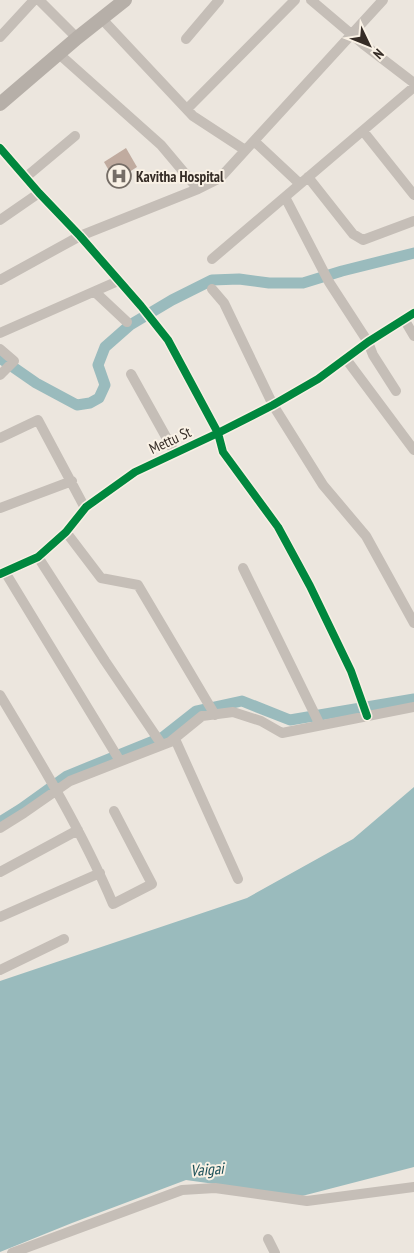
<svg xmlns="http://www.w3.org/2000/svg" width="414" height="1253" font-family="'PT Sans Narrow',sans-serif">
	<style>
		.water { fill: #9abbbd }
		.lines { fill: none; stroke-linecap: round; stroke-linejoin: round }
		.canal { stroke: #9abbbd; stroke-width: 11 }
		.building { fill: #c0ab9f }
		.street { stroke: #c5beb7; stroke-width: 10 }
		.secondary { stroke: #b6afa8; stroke-width: 14 }
		.cycleway-casing { stroke: #f9f1e5; stroke-width: 11 }
		.cycleway { stroke: #00873e; stroke-width: 8 }
		.labels { text-anchor: middle; dominant-baseline: central; stroke-width: 4; stroke-linejoin: round; paint-order: stroke }
		.poi-label { font-size: 15px; font-weight: bold; fill: #352c26; stroke: #f9f1e5; text-anchor: start }
		.street-label { font-size: 15px; fill: #352c26; stroke: #f9f1e5 }
		.water-label { font-size: 16px; font-style: italic; fill: #1b4f57; stroke: #f9f1e5 }
	</style>
	<rect width="100%" height="100%" fill="#ece6de"/>
	<path class="water" d="M414,787V1167L302,1196L186,1180L72,1223L0,1252V981L247,898L353,839Z"/>
	<g class="lines">
		<path class="canal" d="M0,358L36,383L77,405L90,403L99,398L105,385L98,365L105,347L130,325L172,300L212,280L239,279L269,283H303L342,271L414,253
			M0,822L21,809L67,776L163,737L196,711L242,701L290,720L414,699"/>
	</g>
	<path class="building" d="M126,148L137,167L115,181L104,162Z"/>
	<g class="lines">
		<path class="street" d="M39,0L77,38
			M311,0L363,44L414,83
			M101,18L193,116L245,150
			M0,37L34,0
			M186,39L219,0
			M59,54L161,145L198,189
			M187,109L295,0
			M363,131L414,195
			M254,141L300,184
			M0,148L39,193L80,236L141,306L168,340L218,433L223,452L278,527L310,586L351,671L367,716
			M26,177L75,136
			M308,177L353,234L363,240L414,221
			M285,197L329,282L368,342L373,355L396,391
			M0,220L39,193
			M212,259L414,87
			M0,280L80,236L198,189L220,178L383,0
			M212,289L224,303L273,405L323,485L366,536L414,623
			M95,292L127,322
			M404,319L414,336
			M0,333L118,281
			M0,349L14,361L0,375
			M346,359L414,450
			M131,374L175,453
			M0,438L38,420L85,508
			M0,508L72,481
			M66,532L101,578L138,585L215,715
			M38,557L105,661L162,745
			M243,568L320,725
			M5,572L120,761
			M0,574L38,557L66,532L86,507L135,472L218,433L273,405L318,379L368,342L414,313
			M0,695C41,763 82,831 113,904L152,884L114,811
			M175,739L238,879
			M0,828L24,813L70,781L170,742L202,716L233,712L261,721L282,733L414,707
			M0,872L78,830
			M0,917L100,873
			M0,970L64,939
			M268,1239L275,1253
			M12,1253L182,1190L215,1188L307,1201L414,1187"/>
		<path class="secondary" d="M0,104L77,38L125,0"/>
		<g class="cycleway-casing">
			<path id="cycleway" d="M0,148L39,193L80,236L141,306L168,340L218,433L223,452L278,527L310,586L351,671L367,716
				M0,574L38,557L66,532L86,507L135,472L218,433L273,405L318,379L368,342L414,313"/>
		</g>
		<use href="#cycleway" class="cycleway"/>
	</g>
	<defs>
		<g id="hospital-ring" transform="scale(1.25)"><circle r="9.5" fill="#f9f1e5" stroke="#756d66" stroke-width="1.5"/><path d="M-5-5h3v3.5h4V-5h3V5h-3V1.5h-4V5h-3Z" fill="#756d66"/></g>
	</defs>
	<g fill-rule="evenodd">
		<use href="#hospital-ring" x="119" y="176"/>
	</g>
	<g class="labels">
		<g class="poi-label">
			<text x="136" y="176">Kavitha Hospital</text>
		</g>
		<g class="street-label">
			<text transform="translate(170 440) rotate(-25)">Mettu St</text>
		</g>
		<g class="water-label">
			<text transform="translate(207 1169) rotate(-4)">Vaigai</text>
		</g>
	</g>
	<g transform="translate(369 45) rotate(133)" stroke="#f9f1e5" stroke-width="4" paint-order="stroke">
	<path d="M0-4L9 19L0 12L-9 19Z" fill="#352c26"/>
	<text y="-8" font-size="14" font-weight="bold" text-anchor="middle" fill="#352c26">N</text>
	</g>
</svg>
